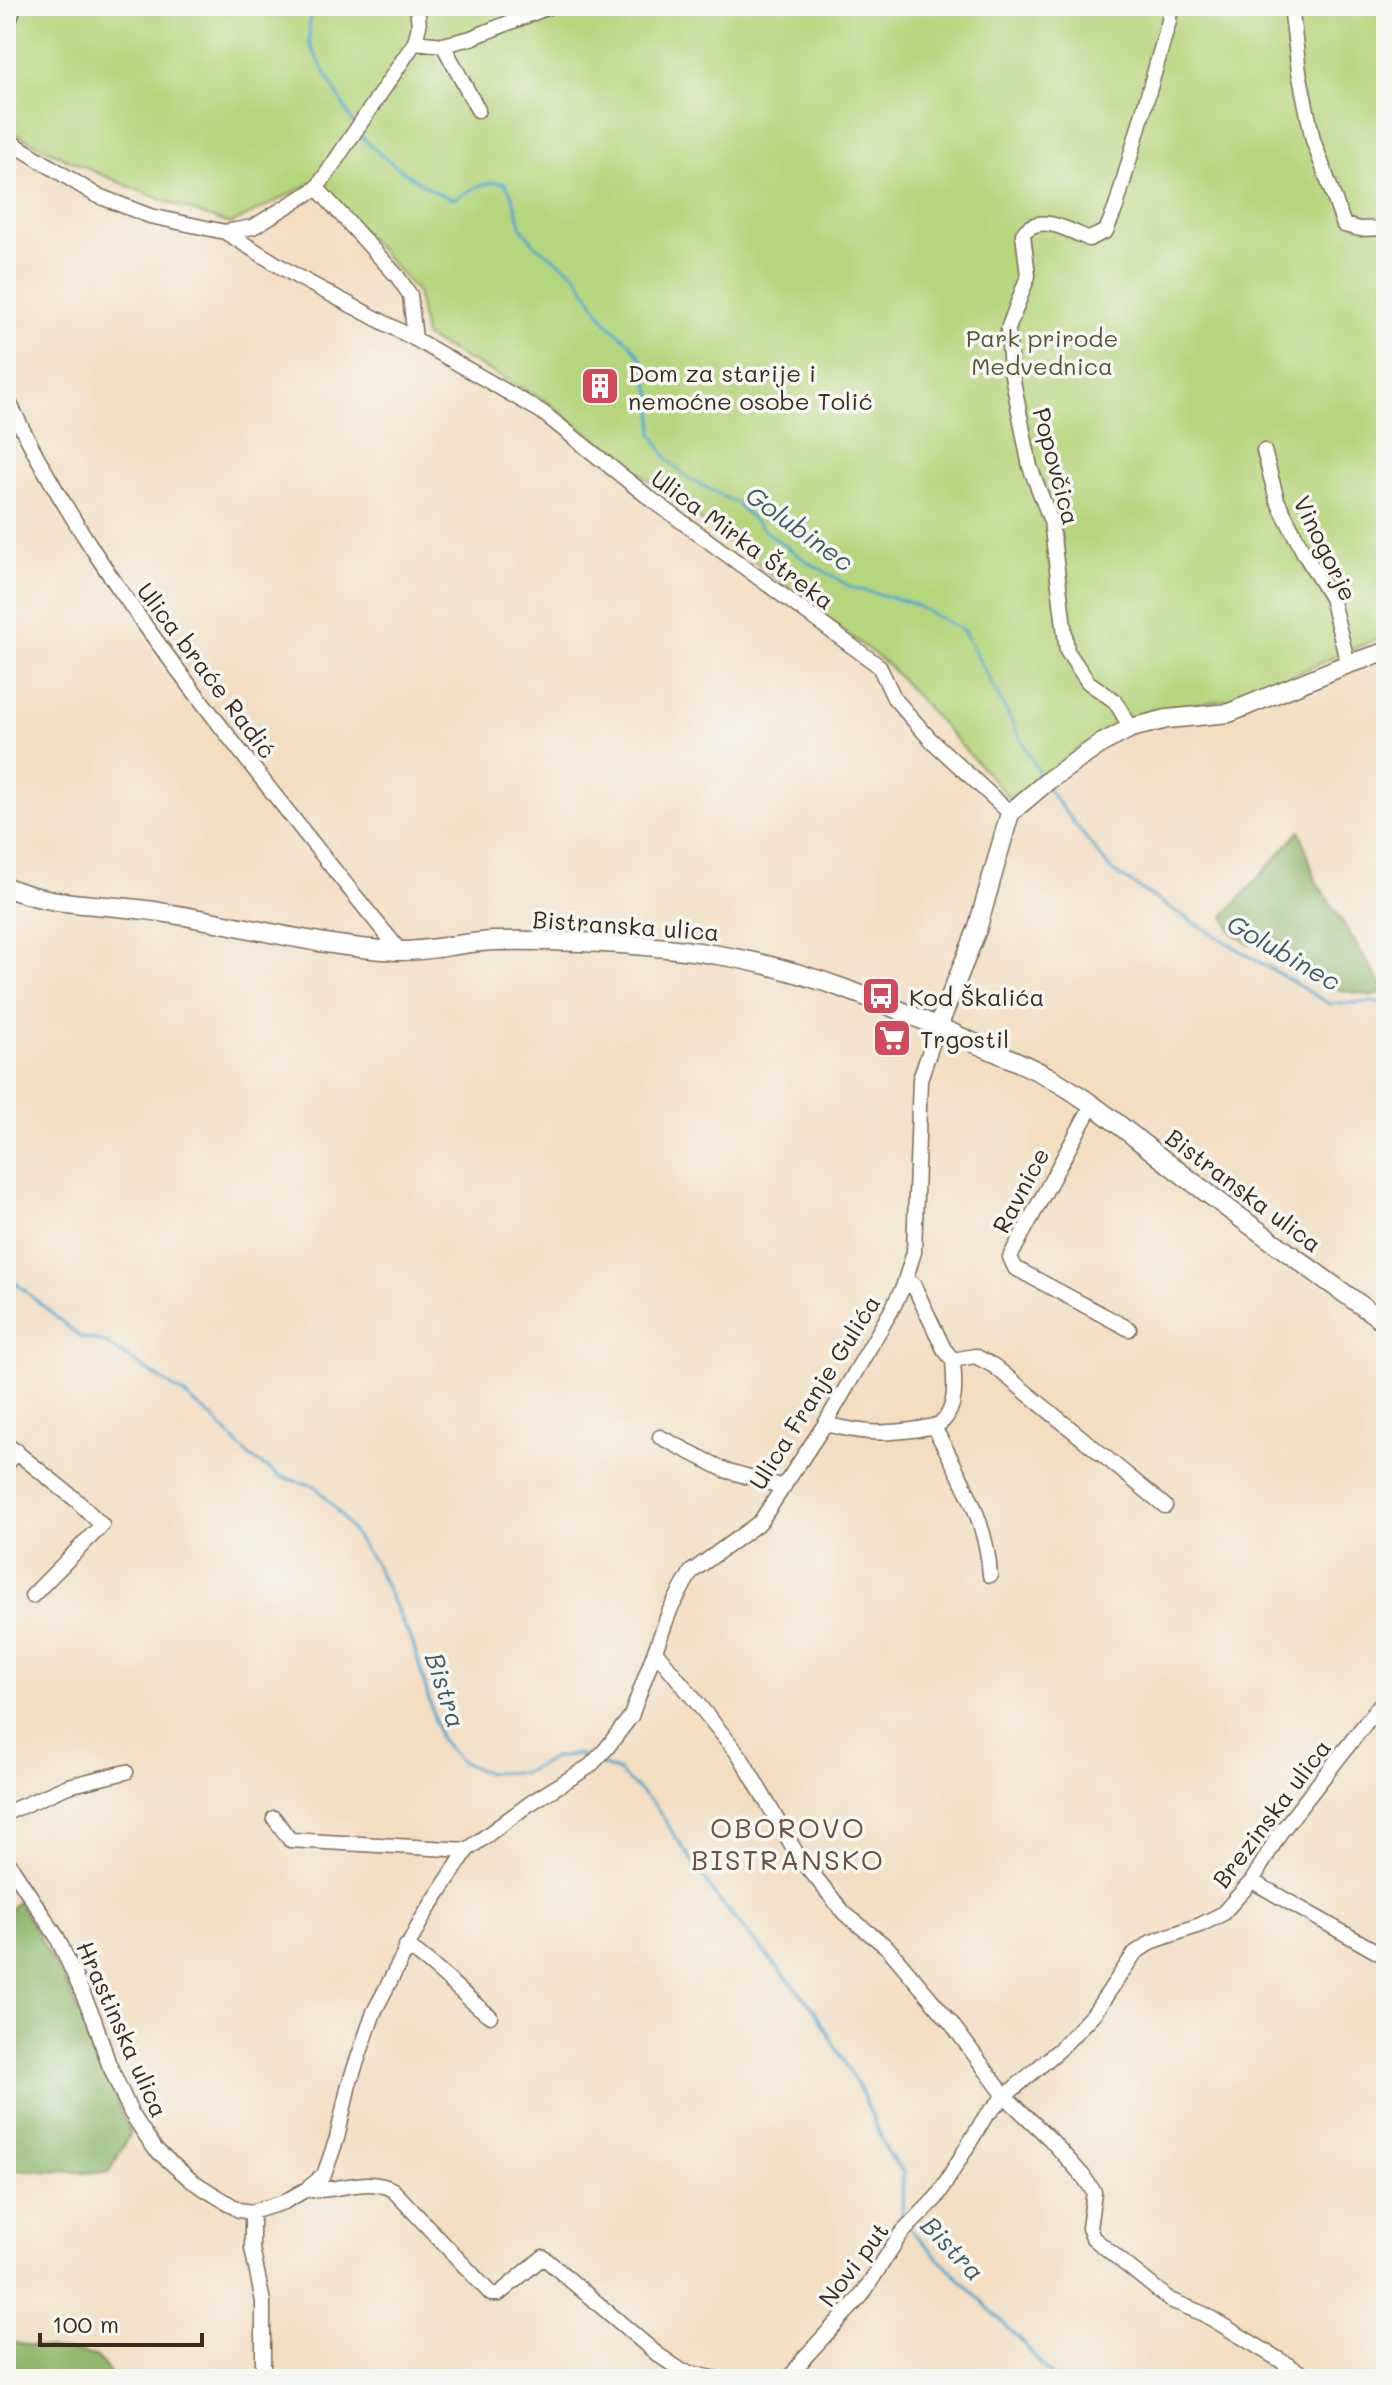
<svg xmlns="http://www.w3.org/2000/svg" width="1392" height="2385" font-family="Mali,sans-serif">
	<style>
		.green { fill: #b6d67d; stroke: #78804e; stroke-width: 2 }
		.forest { fill: #90b76c; stroke: #667045; stroke-width: 2 }
		.lines { fill: none; stroke-linecap: round; stroke-linejoin: round }
		.stream { stroke: #4fa5cc; stroke-width: 3 }
		.minor-casing { stroke: #7b6957; stroke-width: 17 }
		.major-casing { stroke: #7b6957; stroke-width: 21 }
		.minor { stroke: #fff; stroke-width: 14 }
		.major { stroke: #fff; stroke-width: 18 }
		.labels { text-anchor: middle; dominant-baseline: central; stroke-width: 7; stroke-linejoin: round; paint-order: stroke }
		.park-label { font-size: 24px; fill: #5a5536; stroke: #f6f6f2 }
		.poi-label { font-size: 24px; fill: #3b2a1e; stroke: #f6f6f2; text-anchor: start }
		.street-label { font-size: 24px; fill: #3b2a1e; stroke: #f6f6f2 }
		.water-label { font-size: 26px; font-style: italic; fill: #435b64; stroke: #f6f6f2 }
		.quarter-label { font-size: 28px; letter-spacing: 2px; fill: #6d513e; stroke: #f6f6f2 }
	</style>
	<rect width="100%" height="100%" fill="#f6f6f2"/>
	<filter id="ink" filterUnits="userSpaceOnUse"><feTurbulence type="fractalNoise" baseFrequency=".0125" numOctaves="2"/><feDisplacementMap in="SourceGraphic" scale="16" xChannelSelector="R" yChannelSelector="G"/><feConvolveMatrix kernelMatrix="1 2 1 2 8 2 1 2 1" color-interpolation-filters="sRGB"/></filter>
	<filter id="wash" filterUnits="userSpaceOnUse"><feTurbulence type="fractalNoise" baseFrequency=".006" numOctaves="4" result="noise"/><feDisplacementMap in="SourceGraphic" scale="32" xChannelSelector="R" yChannelSelector="G"/><feGaussianBlur stdDeviation="1.8" result="paint"/><feColorMatrix in="noise" values="0 0 0 0 0 0 0 0 0 0 0 0 0 0 0 0 0 1.4 0 .05"/><feComposite in="paint" operator="in"/></filter>
	<g filter="url(#wash)">
		<rect width="100%" height="100%" fill="#f3dec2"/>
		<path class="green" d="M6,6H1386V635L1239,698L1151,710L1082,746L1012,801L888,665L545,400L425,337L417,292L317,180L231,224C153,200 79,166 6,129Z"/>
		<path class="forest" d="M1300,831L1316,881L1386,991L1372,996L1328,987L1301,957L1277,938L1248,944L1232,932L1224,916Z
			M18,1901L69,1989L130,2133L109,2173L6,2170V1914Z
			M6,2336L10,2342L96,2356L115,2379H6Z"/>
		<g class="lines">
			<path class="stream" d="M310,6L309,43L353,123
				M359,133C374,153 430,193 454,199C471,190 484,180 505,183L512,195L522,228L536,246L575,273L606,322L630,343L641,358L653,400V434L668,460L688,478L736,503L765,531L808,562L853,588L909,602L963,630L1042,778
				M1049,791L1111,870L1178,913L1329,1004L1374,1002L1386,1005
				M6,1275L80,1337L104,1342L182,1393L213,1418L250,1457L281,1477L315,1486L340,1514L375,1564L414,1647L440,1739L461,1762L487,1773L526,1772L551,1759L577,1754L589,1760
				M600,1764L619,1772L653,1803L717,1898L814,2009L863,2095L888,2154L903,2172L902,2221L905,2224
				M911,2230L1023,2343L1054,2379"/>
		</g>
	</g>
	<g filter="url(#ink)">
		<g class="lines">
			<g class="minor-casing">
				<path id="minor" d="M1291,6L1299,72L1313,140L1344,225L1360,229L1386,228
					M6,31L14,6
					M415,42L443,45L471,38L551,6
					M443,45L478,110
					M6,139L96,195L150,216L225,232L296,276L415,339L542,412L647,496L879,666L894,698L930,739L1010,813
					M317,188L397,276L410,295L415,339
					M225,232L253,227L317,188L415,42L419,26L417,6
					M6,396C58,506 129,607 203,703C267,787 333,869 400,951
					M1264,451L1277,500L1305,555L1331,598L1348,664
					M1131,728L1115,701L1088,682L1067,651L1051,521L1030,467L1011,370L1008,329L1028,276L1023,234C1038,212 1069,230 1089,239L1106,231L1116,207L1169,21L1170,6
					M1092,1105L1010,1257L1015,1268L1129,1329
					M903,1287L913,1284L944,1349L953,1360L975,1356L994,1366L1165,1506
					M825,1424C863,1433 880,1435 919,1429C927,1427 937,1427 943,1421C958,1405 954,1380 953,1360
					M934,1427C959,1475 987,1520 990,1575
					M660,1437L725,1470L784,1487
					M6,1444L75,1499L102,1525L32,1596
					M6,1466L17,1451
					M656,1652L740,1756L797,1854L844,1913L888,1948L951,2023L1005,2096L1050,2139L1083,2176L1094,2192L1089,2228L1093,2238L1170,2300L1204,2314L1311,2379
					M6,1813L68,1786L126,1772
					M274,1818L290,1840L467,1850
					M6,1859L57,1937L94,2019L108,2062L131,2113L155,2149L192,2181L239,2210L252,2212L284,2202L307,2189L324,2175L337,2138L349,2084L374,2012L423,1917L467,1850L529,1804L590,1766L606,1749L631,1716L670,1610L691,1572L760,1522L825,1424L891,1311L903,1287L914,1252L920,1079L938,1027
					M1252,1881L1386,1957
					M406,1946C438,1966 459,1993 490,2016
					M307,2189C336,2194 365,2175 393,2190L491,2294H499L543,2257L657,2354L682,2371L717,2379
					M252,2212V2248L263,2302V2379
					M789,2379L805,2357L862,2295L900,2235L937,2197L985,2117L1005,2096L1059,2050L1095,2012L1135,1953L1151,1942L1200,1925L1222,1914L1252,1881L1280,1833L1386,1697"/>
			</g>
			<g class="major-casing">
				<path id="major" d="M6,887C55,908 108,903 160,912C239,924 317,947 397,951C429,952 462,942 494,941C568,940 644,943 718,955C806,969 891,1005 972,1042C997,1053 1023,1063 1047,1076C1093,1101 1133,1137 1174,1168C1244,1221 1314,1272 1386,1323
					M938,1027L977,930L1010,813L1049,780L1102,743L1131,728L1167,719L1229,713L1348,664L1386,652"/>
			</g>
			<use href="#minor" class="minor"/>
			<use href="#major" class="major"/>
		</g>
	</g>
	<defs>
		<g id="building-square" transform="scale(2)"><rect x="-9" y="-9" width="18" height="18" rx="4" fill="#d1495b" stroke="#f6f6f2"/><path d="M-4-6H4V6H1V3H-1V6H-4ZM-2.5-4.3h1.7v1.8h-1.7ZM.8-4.3h1.7v1.8H.8ZM-2.5-1h1.7V.8h-1.7ZM.8-1h1.7V.8H.8Z" fill="#fff"/></g>
		<g id="bus-square" transform="scale(2)"><rect x="-9" y="-9" width="18" height="18" rx="4" fill="#d1495b" stroke="#f6f6f2"/><path d="M-5-6H5V4H4V6H2V4H-2V6H-4V4H-5ZM-3.5-4V0h7V-4ZM-3.5 1.2v1.5H-2V1.2ZM2 1.2v1.5H3.5V1.2Z" fill="#fff"/></g>
		<g id="supermarket-square" transform="scale(2)"><rect x="-9" y="-9" width="18" height="18" rx="4" fill="#d1495b" stroke="#f6f6f2"/><path d="M-6-5.5h2.5l.6 2H6L4.5 2H-2.5L-4.4-4H-6ZM-1.5 3.2a1.3 1.3 0 1 0 .1 0ZM3 3.2a1.3 1.3 0 1 0 .1 0Z" fill="#fff"/></g>
	</defs>
	<g fill-rule="evenodd">
		<use href="#building-square" x="600" y="386"/>
		<use href="#bus-square" x="881" y="996"/>
		<use href="#supermarket-square" x="892" y="1038"/>
	</g>
	<g class="labels">
		<g class="park-label">
			<text x="1042" y="337">Park prirode<tspan x="1042" dy="28">Medvednica</tspan></text>
		</g>
		<g class="poi-label">
			<text x="628" y="372">Dom za starije i<tspan x="628" dy="28">nemoćne osobe Tolić</tspan></text>
			<text x="909" y="996">Kod Škalića</text>
			<text x="920" y="1038">Trgostil</text>
		</g>
		<g class="street-label">
			<text transform="translate(1057 466) rotate(75)">Popovčica</text>
			<text transform="translate(743 539) rotate(36)">Ulica Mirka Štreka</text>
			<text transform="translate(1326 548) rotate(64)">Vinogorje</text>
			<text transform="translate(207 670) rotate(53)">Ulica braće Radić</text>
			<text transform="translate(626 925) rotate(4)">Bistranska ulica</text>
			<text transform="translate(1020 1190) rotate(-62)">Ravnice</text>
			<text transform="translate(1244 1190) rotate(37)">Bistranska ulica</text>
			<text transform="translate(814 1392) rotate(-58)">Ulica Franje Gulića</text>
			<text transform="translate(1271 1813) rotate(-53)">Brezinska ulica</text>
			<text transform="translate(123 2029) rotate(66)">Hrastinska ulica</text>
			<text transform="translate(853 2264) rotate(-53)">Novi put</text>
		</g>
		<g class="water-label">
			<text transform="translate(800 528) rotate(36)">Golubinec</text>
			<text transform="translate(1284 952) rotate(30)">Golubinec</text>
			<text transform="translate(446 1690) rotate(72)">Bistra</text>
			<text transform="translate(953 2248) rotate(46)">Bistra</text>
		</g>
		<g class="quarter-label">
			<text x="788" y="1827">OBOROVO<tspan x="788" dy="32">BISTRANSKO</tspan></text>
		</g>
	</g>
	<rect width="1392" height="2385" fill="none" stroke="#f6f6f2" stroke-width="32"/>
	<path d="M40 2333v12h162v-12" fill="none" stroke="#3b2a1e" stroke-width="4"/>
	<text x="52" y="2333" font-size="24" fill="#3b2a1e" stroke="#f6f6f2" stroke-width="6" paint-order="stroke">100 m</text>
</svg>
